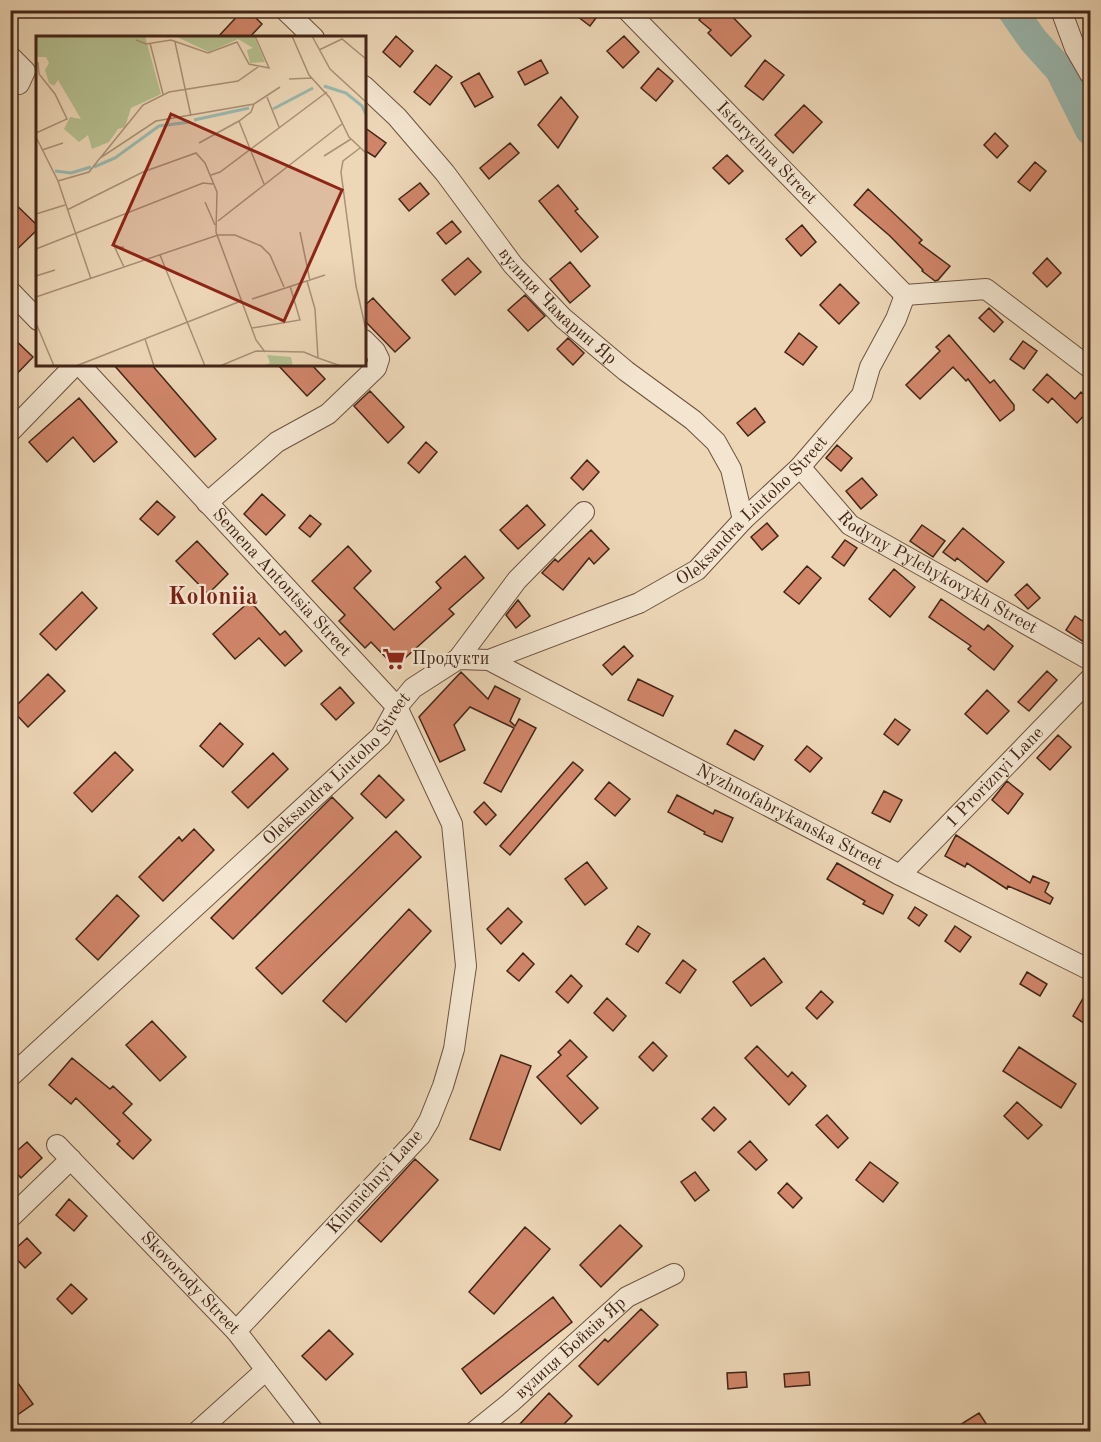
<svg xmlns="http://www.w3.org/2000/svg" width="1101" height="1442" font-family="'Old Standard TT',serif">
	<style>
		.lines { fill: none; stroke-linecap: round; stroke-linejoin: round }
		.river { stroke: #99b9b0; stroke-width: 30 }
		.building { fill: #d08569; stroke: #422517; stroke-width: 1.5 }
		.minor-casing { stroke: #6d523f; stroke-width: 22 }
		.minor { stroke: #f3e5d0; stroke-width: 20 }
		.labels { text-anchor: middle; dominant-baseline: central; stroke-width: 4.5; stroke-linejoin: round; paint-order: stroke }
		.street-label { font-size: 18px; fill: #422517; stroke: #f3e5d0 }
		.poi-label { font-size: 18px; fill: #422517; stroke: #f3e5d0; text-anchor: start }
		.district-label { font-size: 24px; font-weight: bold; fill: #7a1f14; stroke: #f3e5d0 }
		.inset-river { fill: none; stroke: #99b9b0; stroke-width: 3 }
		.inset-road { fill: none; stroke: #a99077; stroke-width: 1.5 }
		.view { fill: #8f2418; fill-opacity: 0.15; stroke: #8f2418; stroke-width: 3 }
		.inset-edge { fill: none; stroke: #422517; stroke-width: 3 }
	</style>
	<rect width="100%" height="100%" fill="#edd7b7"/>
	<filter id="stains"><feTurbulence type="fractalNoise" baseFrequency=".00333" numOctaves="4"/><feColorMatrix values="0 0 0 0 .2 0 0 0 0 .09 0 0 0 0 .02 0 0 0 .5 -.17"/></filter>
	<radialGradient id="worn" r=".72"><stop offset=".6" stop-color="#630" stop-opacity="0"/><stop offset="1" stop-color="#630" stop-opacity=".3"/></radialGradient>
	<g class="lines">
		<path class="river" d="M1012,10L1033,40L1060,70L1090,130"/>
	</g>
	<path class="building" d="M243,10H248L262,24L249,38H217Z
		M569,10H602L590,26Z
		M707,10H726L751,36L731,56L708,33L711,30L699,20Z
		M396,36L413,51L400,67L383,52Z
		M624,36L639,52L623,68L607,51Z
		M541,60L548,73L525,85L518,72Z
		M765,60L784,75L763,100L745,86Z
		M436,65L452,77L430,105L414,92Z
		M658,68L673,81L656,101L641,88Z
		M479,73L493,97L475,107L461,83Z
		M561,97L578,117L558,148L538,125Z
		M804,105L822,122L793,153L775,135Z
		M364,127L386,143L375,157L364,150Z
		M995,133L1008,146L997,158L984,145Z
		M510,143L519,153L489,179L480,168Z
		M727,155L743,171L729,184L713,168Z
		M1035,162L1046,171L1030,191L1018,182Z
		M420,183L429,194L409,211L399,199Z
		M558,185L578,209L575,211L598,237L581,252L539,201Z
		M868,189L922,240L919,243L950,266L938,280L935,281L922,271L923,270L890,236L854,205Z
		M10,199L38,226V229L10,256Z
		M452,221L461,232L446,244L437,233Z
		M802,225L816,242L801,256L786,239Z
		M468,258L481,272L455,295L442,280Z
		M1047,258L1061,273L1047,287L1033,273Z
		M570,262L590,286L570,303L550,279Z
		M840,284L859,303L839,324L820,305Z
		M525,295L545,316L528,331L508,310Z
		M373,298L410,338L395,352L364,320V306Z
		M989,308L1003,322L994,332L979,318Z
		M799,333L817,347L803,365L785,352Z
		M10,335L33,357L10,381Z
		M949,335L990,383L994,380L1014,405V410L1000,421L968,379L966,381L953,367L920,399L906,385L940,351L936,347Z
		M568,338L584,353L573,365L557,349Z
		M1023,341L1037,351L1024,369L1010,359Z
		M113,364H151L216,439L195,457Z
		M277,364H311L325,379L307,396Z
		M1047,374L1075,399L1081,392L1090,401V409L1077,423L1052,398L1048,403L1033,390Z
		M370,391L404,427L388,443L354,406Z
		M79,398L117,442L94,462L73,437L47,462L29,442Z
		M755,408L765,422L748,436L737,423Z
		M426,442L437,452L419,473L408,463Z
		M837,445L852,458L841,471L826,458Z
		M587,460L599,472L583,490L571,478Z
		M862,478L877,495L861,509L846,491Z
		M262,494L285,515L266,535L244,514Z
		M157,501L175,517L158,535L140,519Z
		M527,505L545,525L518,549L500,530Z
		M310,515L321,524L310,537L299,528Z
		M767,523L778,536L762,550L751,537Z
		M922,525L945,541L933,557L910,541Z
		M963,528L1004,562L987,582L957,558L955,561L943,552Z
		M591,530L609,549L594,564L589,558L563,590L542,573L555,559L558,562Z
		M845,540L857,548L844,566L832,557Z
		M197,541L228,574L208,594L176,561Z
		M348,546L371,571L354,588L394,630L441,588L436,582L465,556L484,578L449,609L454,614L395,667L371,642L365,648L339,621L345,615L312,581Z
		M807,566L821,578L799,604L784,592Z
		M894,569L915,587L890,617L869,599Z
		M1027,584L1040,598L1028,609L1015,595Z
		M82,592L97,608L56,650L40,634Z
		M941,599L984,630L988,625L1013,646L994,670L968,649L971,646L929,617Z
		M518,600L530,616L516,628L506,615Z
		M250,601L280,635L285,631L302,651L285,666L259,638L235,659L213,634Z
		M1075,616L1090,626V646L1066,630Z
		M624,646L633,656L612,675L603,665Z
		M1047,671L1057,680L1029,711L1018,702Z
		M461,672L488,699L495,686L520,699L510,721L515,726L519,719L536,728L501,792L484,783L514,728L470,707L454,725L465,750L440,762L419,717Z
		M48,674L65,691L28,727L12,710Z
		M638,679L673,696L663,716L628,700Z
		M340,687L354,703L336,720L321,704Z
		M987,690L1009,711L987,734L965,714Z
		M895,719L910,730L898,745L884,734Z
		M220,723L243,744L223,767L200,746Z
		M735,730L763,746L754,760L727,744Z
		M1058,735L1071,747L1050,770L1037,758Z
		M807,746L822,758L810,772L795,760Z
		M115,752L133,770L92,812L74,793Z
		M273,753L288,769L248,808L232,792Z
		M573,762L583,770L510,855L500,846Z
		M379,775L404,800L386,818L361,794Z
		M1007,781L1023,794L1008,814L992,800Z
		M609,782L630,799L615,816L595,799Z
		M884,791L902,800L890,822L872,813Z
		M677,795L713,814L715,810L733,818L722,842L704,834L705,832L668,812Z
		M332,797L353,818L233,939L211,918Z
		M484,802L496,815L486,825L474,812Z
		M194,829L214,850L163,901L139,877L179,837L182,841Z
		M396,831L421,857L282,994L256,968Z
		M956,835L1030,883L1033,876L1049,883L1045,892L1053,898L1050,904L1008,886L1007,889L967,863L965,867L945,856Z
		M587,862L607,888L585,905L565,879Z
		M837,863L893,895L883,914L863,904L865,901L827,879Z
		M117,895L139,916L98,960L76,939Z
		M915,907L927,915L919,926L908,918Z
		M508,908L522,922L501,944L487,929Z
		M409,909L431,931L346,1022L323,1001Z
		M638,926L650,934L638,952L626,944Z
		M955,926L971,937L960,952L945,941Z
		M523,953L534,964L519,981L507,971Z
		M764,958L782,982L751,1006L733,982Z
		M683,960L696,970L680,993L666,983Z
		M1027,972L1047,984L1040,996L1020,984Z
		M571,975L582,986L568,1003L556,992Z
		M1090,986V1027L1073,1016Z
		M821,991L833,1002L817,1019L806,1008Z
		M607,998L626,1016L613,1031L594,1013Z
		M152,1021L186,1057L160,1081L126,1045Z
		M570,1040L587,1057L567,1076L598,1108L581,1124L537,1077L561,1055L558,1052Z
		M653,1042L667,1056L653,1071L639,1057Z
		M757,1046L788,1077L792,1072L806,1086L789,1105L745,1058Z
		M1019,1047L1076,1084L1061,1108L1003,1071Z
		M501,1055L531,1066L500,1150L470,1139Z
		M72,1058L110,1089L113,1086L132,1104L123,1113L151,1140L133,1159L117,1144L120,1141L76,1098L71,1104L49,1085Z
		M1017,1102L1042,1125L1028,1139L1004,1116Z
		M714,1107L726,1119L714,1131L702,1119Z
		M827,1115L848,1138L838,1148L816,1125Z
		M750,1141L767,1160L756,1170L738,1152Z
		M27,1142L42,1158L21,1178L10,1166V1157Z
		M415,1159L438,1180L381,1242L358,1221Z
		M870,1162L898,1183L883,1202L856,1180Z
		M695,1172L709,1190L695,1201L681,1182Z
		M787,1183L802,1198L793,1208L778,1193Z
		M69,1199L87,1216L74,1231L56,1215Z
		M620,1225L642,1246L601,1287L580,1265Z
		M525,1227L550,1249L494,1314L469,1292Z
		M27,1238L41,1253L25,1268L11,1253Z
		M71,1284L87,1299L72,1314L57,1299Z
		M553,1297L572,1322L481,1394L462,1369Z
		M641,1309L658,1325L598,1385L579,1366L605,1339L608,1342Z
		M329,1330L353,1354L326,1380L302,1356Z
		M10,1372L33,1404L10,1420Z
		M746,1372L747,1387L728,1389L727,1373Z
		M809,1372L810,1385L785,1387L784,1374Z
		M549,1393L572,1416L557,1431H525L519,1425Z
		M979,1413L991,1431H950Z"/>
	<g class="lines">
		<g class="minor-casing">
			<g id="minor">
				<path d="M285,10L314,38"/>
				<path id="s1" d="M627,10L905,295"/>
				<path d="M1061,10L1075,48L1090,74"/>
				<path d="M10,56L25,71L19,84"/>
				<path id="s2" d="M364,86L397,117L445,173L513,265L563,318L626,371L693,420L716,442L731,469L743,520"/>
				<path d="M10,291L38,320"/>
				<path d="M905,295L986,289L1090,368"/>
				<path id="s3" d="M79,364L397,707L452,824L466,966L454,1049L443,1086L429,1121L420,1136L236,1331"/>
				<path d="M10,432L76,364"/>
				<path id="s4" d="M800,467L850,525L1090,660"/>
				<path d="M207,503L277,442L328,414L376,368L379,359L375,351L364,340"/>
				<path d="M458,659L517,580L584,512"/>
				<path id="s5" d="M489,660L900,875L1090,970"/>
				<path id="s6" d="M900,875L1090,679"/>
				<path id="s7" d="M10,1077L381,736L397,707L413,688L458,659L489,660L639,603L697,570L743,520L800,467L862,395L870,367L896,319L905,295"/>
				<path id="s8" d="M57,1145L236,1331L314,1432"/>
				<path d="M10,1218L71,1159"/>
				<path d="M197,1432L266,1370"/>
				<path id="s9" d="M474,1432L510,1403L627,1297L674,1274"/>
			</g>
		</g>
		<use href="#minor" class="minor"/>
	</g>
	<defs>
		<g id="supermarket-bare" transform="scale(1.8)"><path d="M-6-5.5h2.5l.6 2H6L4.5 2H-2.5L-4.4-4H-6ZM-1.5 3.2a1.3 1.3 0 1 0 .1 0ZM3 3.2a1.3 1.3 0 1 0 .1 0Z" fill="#8f2418" stroke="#f3e5d0" stroke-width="2.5" paint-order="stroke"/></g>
	</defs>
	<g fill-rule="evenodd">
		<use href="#supermarket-bare" x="394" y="659"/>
	</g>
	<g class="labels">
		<g class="street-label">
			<text stroke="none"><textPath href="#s1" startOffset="200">Istorychna Street</textPath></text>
			<text stroke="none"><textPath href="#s2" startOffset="294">вулиця Чамарин Яр</textPath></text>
			<text stroke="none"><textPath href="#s7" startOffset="954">Oleksandra Liutoho Street</textPath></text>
			<text stroke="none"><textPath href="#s4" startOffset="176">Rodyny Pylchykovykh Street</textPath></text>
			<text stroke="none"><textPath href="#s3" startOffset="298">Semena Antontsia Street</textPath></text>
			<text stroke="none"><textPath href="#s7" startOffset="450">Oleksandra Liutoho Street</textPath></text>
			<text stroke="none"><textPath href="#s6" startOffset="136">1 Proriznyi Lane</textPath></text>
			<text stroke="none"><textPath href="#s5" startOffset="339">Nyzhnofabrykanska Street</textPath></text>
			<text transform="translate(375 1182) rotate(-48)">Khimichnyi Lane</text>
			<text stroke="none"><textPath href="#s8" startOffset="192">Skovorody Street</textPath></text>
			<text stroke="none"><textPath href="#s9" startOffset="128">вулиця Бойків Яр</textPath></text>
		</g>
		<g class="poi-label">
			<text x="412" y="659">Продукти</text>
		</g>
		<g class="district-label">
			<text x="213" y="598">Koloniia</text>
		</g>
	</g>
	<g transform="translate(36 36)">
		<rect width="330" height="330" fill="#edd7b7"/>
		<path d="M0,0H109L125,58L95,72L89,91L82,93L73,106L56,113L52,99L43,106L28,93L34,81L45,83L22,44L18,50L13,47L9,34L13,27L10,21H0ZM139,0H218L229,26L214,27L211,14L217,12L202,3L173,16ZM231,319L255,321L257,330H226L234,327Z" fill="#b5bf90"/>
		<path class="inset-river" d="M288,50L310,57L326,70L330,79M237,73L277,52M158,84L213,72M58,131L79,122L123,90L154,86M19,135L35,137L55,131"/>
		<path class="inset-road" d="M256,0L273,39L294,62L313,101L330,117M276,0L294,33L330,66M100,4L110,8L135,4L172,17L201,6L213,28L233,32L219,0M139,6L155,80M114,7L127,58M283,14L306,3L330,23M253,43L276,42M231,61L243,91M203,85L228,148M0,97L31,83L19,58L3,38L2,26M0,101L22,145L55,243M163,107L203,85L215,76L218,68M324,112L307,125L305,136L320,250L330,294M6,114L27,107M288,120L315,103M65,121L107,69L133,56L202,45L222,31M175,139L184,136L291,56M22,145L53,136L64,122L120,85L218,68L244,51M169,166L179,189M31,174L107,136L160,117L169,127L181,156L180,196L220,304L229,316M0,178L29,169M182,185L306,88M264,196L274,245M88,211L79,212L88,231M0,213L167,147L177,148M124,219L169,330M0,240L19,234M271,245L279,273L282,322L305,330M0,261L182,199H199L225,210L234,219L248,251M216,263L289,239M0,287L18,330M216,292L264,284L254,250M109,303L118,330M40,330L205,265M184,330L220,315L268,316L282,322"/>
		<path class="view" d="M135,78L306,154L248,285L77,209Z"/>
		<rect width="330" height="330" class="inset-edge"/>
	</g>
	<rect width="1101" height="1442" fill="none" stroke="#edd7b7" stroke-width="36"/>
	<rect x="12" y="12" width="1077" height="1418" fill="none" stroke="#422517" stroke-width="3"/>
	<rect x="18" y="18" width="1065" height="1406" fill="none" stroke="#422517" stroke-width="1.5"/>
	<rect width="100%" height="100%" filter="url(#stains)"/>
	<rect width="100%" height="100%" fill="url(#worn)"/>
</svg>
